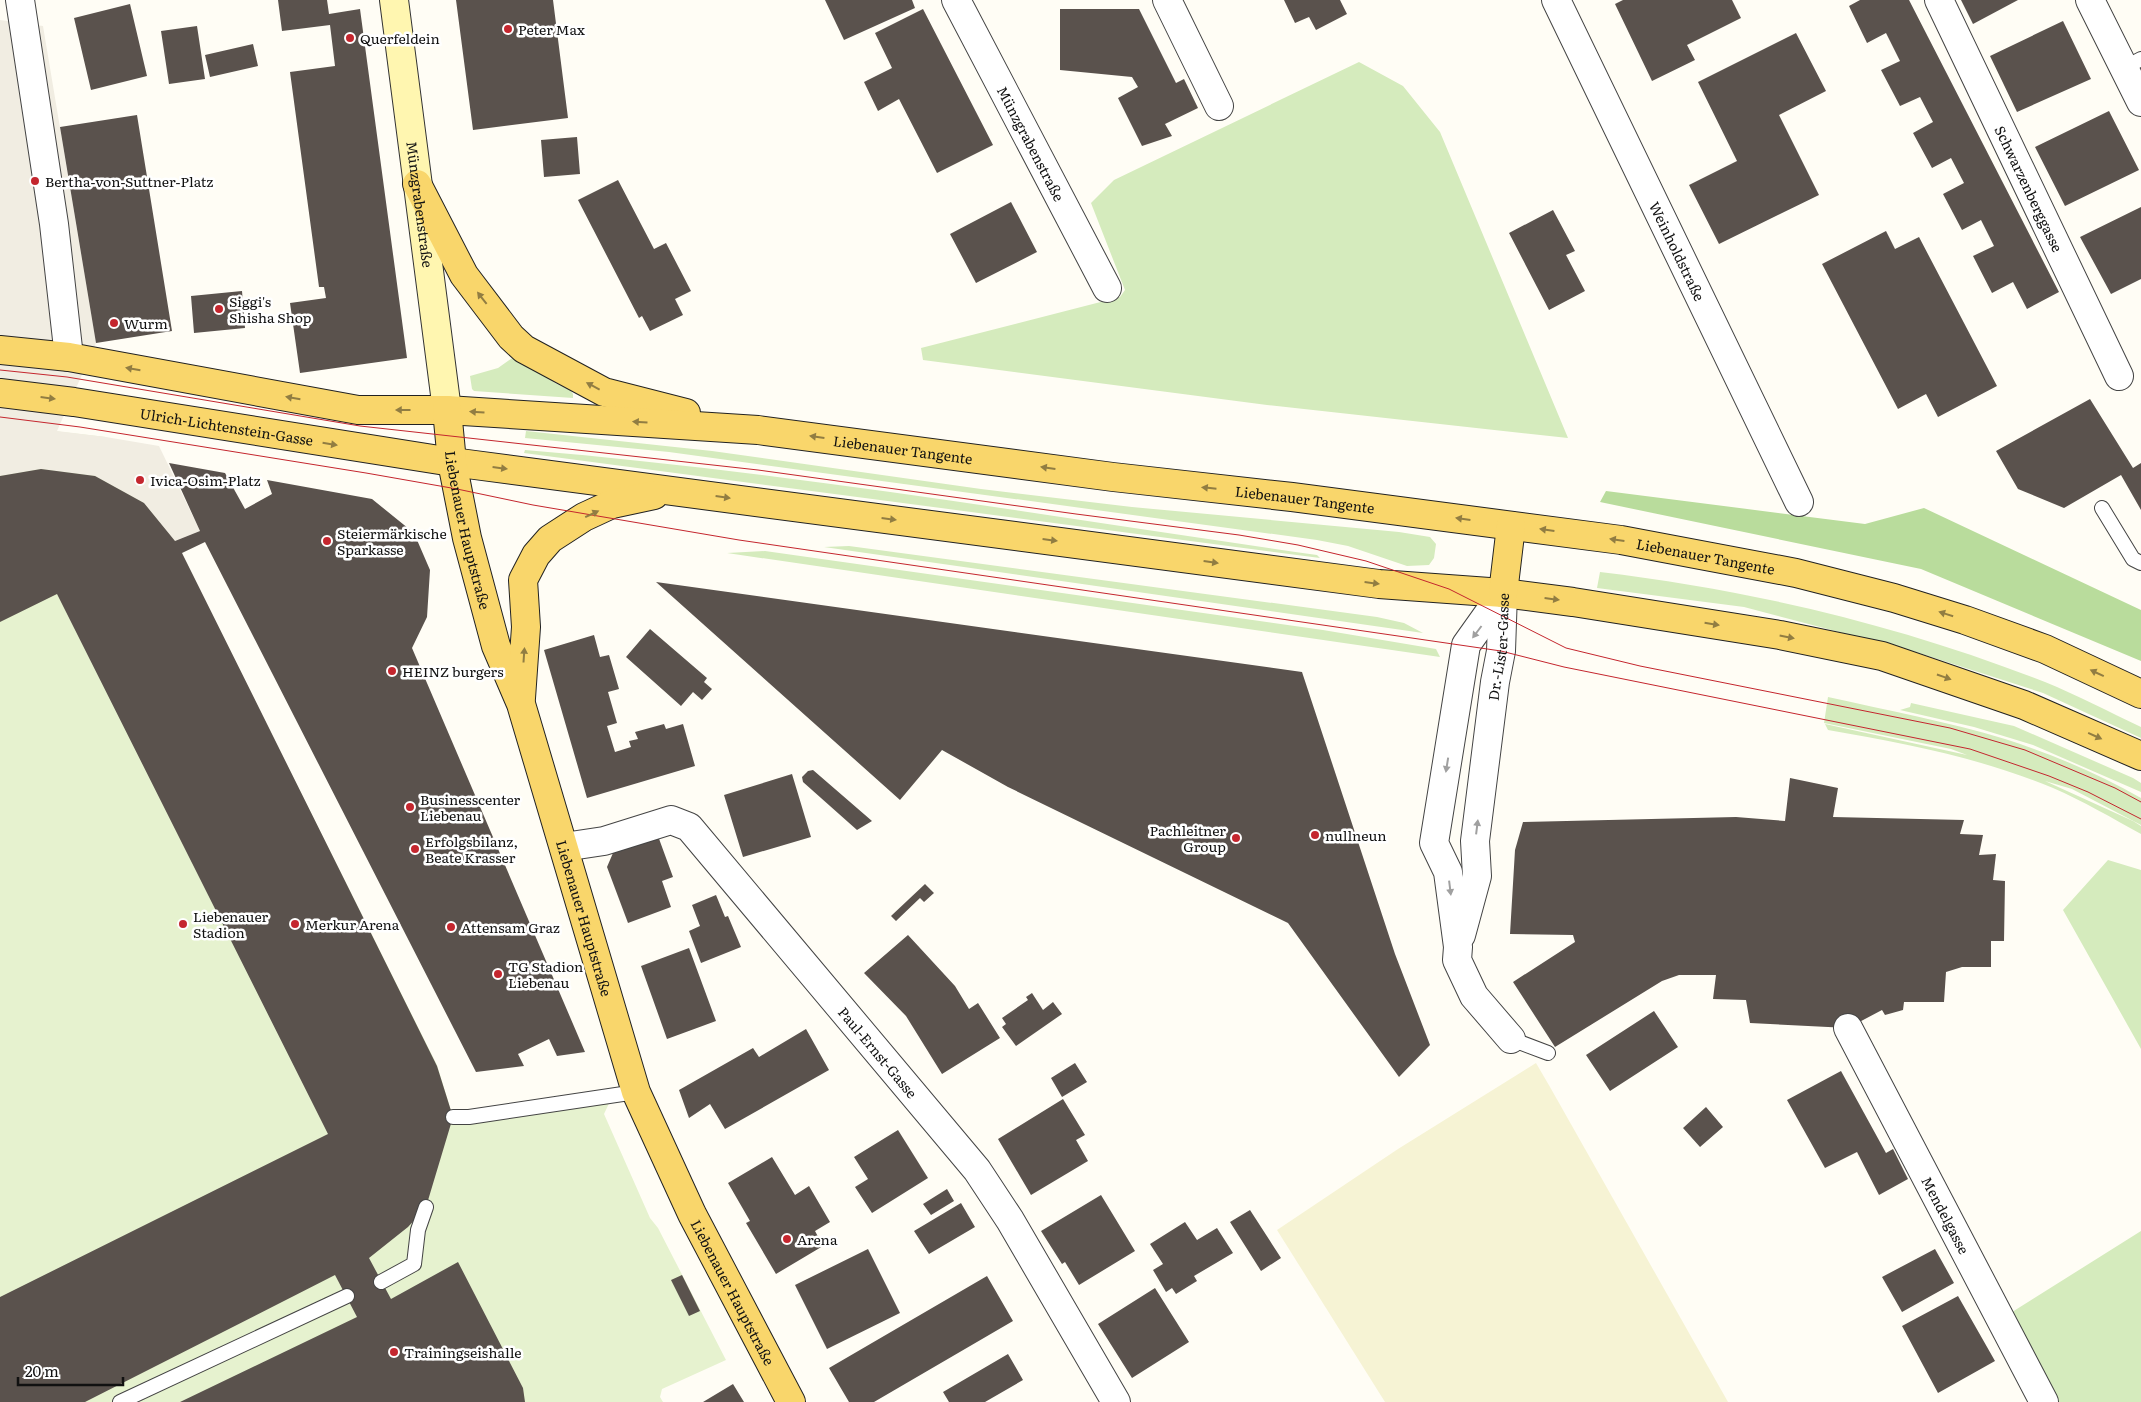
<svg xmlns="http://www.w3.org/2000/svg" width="2141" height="1402" font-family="Literata,serif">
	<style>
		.farmland { fill: #f6f3d4 }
		.green { fill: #d5ebbd }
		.forest { fill: #b9dc9c }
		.pitch { fill: #e6f2cf }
		.plaza { fill: #f1ede2 }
		.building { fill: #5a524d }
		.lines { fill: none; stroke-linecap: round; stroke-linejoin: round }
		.lane-casing { stroke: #444; stroke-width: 16 }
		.street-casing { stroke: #444; stroke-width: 30 }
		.secondary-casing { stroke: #333; stroke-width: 30 }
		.primary-casing { stroke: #222; stroke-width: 30 }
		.lane { stroke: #fff; stroke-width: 14 }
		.street { stroke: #fff; stroke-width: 28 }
		.secondary { stroke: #fff6b0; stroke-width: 28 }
		.primary { stroke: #f9d66b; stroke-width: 28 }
		.tram { stroke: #c4262e; stroke-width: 1 }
		.oneway { fill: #917d42 }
		.oneway2 { fill: #a0a0a0 }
		.poi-dot { fill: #c4262e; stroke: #fff; stroke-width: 2 }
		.labels { text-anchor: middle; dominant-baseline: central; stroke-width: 5; stroke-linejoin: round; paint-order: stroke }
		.poi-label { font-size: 14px; fill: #111; stroke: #fff; text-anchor: start }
		.street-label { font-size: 14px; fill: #111; stroke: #fff }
	</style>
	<rect width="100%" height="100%" fill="#fffdf5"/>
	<path class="farmland" d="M1536,1063L1550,1087L1728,1402H1385L1277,1230L1398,1149Z"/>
	<path class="green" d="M1359,62L1403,86L1440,132L1568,438L1267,405L923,360L921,348L1120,297L1125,290L1091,203L1114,180Z
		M515,356L555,383L571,391L573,394V398L474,391L472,389L470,376L498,368Z
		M526,431L712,451L981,489L1132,507L1399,532L1430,537L1436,544L1434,558L1429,565L1407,566L1348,546L1317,540L669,452L525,438Z
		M525,450C790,472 1054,517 1317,555L1320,558L524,453Z
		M849,546L1377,617L1404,623L1423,633L824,547Z
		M765,551L1323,630L1436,649L1440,657L727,553Z
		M1600,572C1752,590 1902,626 2045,682C2077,695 2109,712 2141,727V738L2043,693L1919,653L1744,607L1597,588Z
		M1828,697C1886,710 1949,722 2005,739C2052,754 2099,774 2141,798V825L2072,789L2045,781L2133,821L2141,826V834C2112,818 2083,801 2053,788C1981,758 1904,743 1828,730L1825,724L1967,755L1951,749L1824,723Z
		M1911,703L2014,726L2133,778L2141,783V792L2033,745L1974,727L1900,710L1910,707Z
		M2108,860L2141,870V1049L2063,910Z
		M2141,1231V1402H2046L2001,1319Z"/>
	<path class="forest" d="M1606,491L1865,524L1924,508L2141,610V661L1921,569L1600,502Z"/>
	<path class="pitch" d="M27,428L106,437L144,503L175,541L437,1065L453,1117L613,1095L604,1114L650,1218L658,1228L726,1360L662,1389L660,1397L663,1402H0V441Z"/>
	<path class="plaza" d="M0,20L43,26L96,343L57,431L106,437L159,446L200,531L175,541L144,503L95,476L41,469L0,476Z"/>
	<path class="building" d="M278,0H327L329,14L360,9L407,358L300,373L290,303L326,298L324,287H319L290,72L335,66L330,25L282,31Z
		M456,0H553L568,118L473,130Z
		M825,0H912L915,8L844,40Z
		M1284,0H1340L1347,14L1316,30L1309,17L1295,23Z
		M1623,0H1732L1741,18L1687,45L1695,60L1652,81L1615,4Z
		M1860,0H1909L2059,292L2027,309L2013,282L1992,293L1973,256L1994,246L1981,220L1962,230L1943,194L1964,183L1951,158L1932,168L1913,133L1933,122L1920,97L1900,106L1881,70L1900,61L1886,33L1867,43L1849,6Z
		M1961,0H2018L1973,24Z
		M130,4L147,76L91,90L74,18Z
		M923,9L993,145L937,173L899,99L878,111L864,82L892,68L875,33Z
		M1060,9H1139L1176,83L1184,79L1198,108L1165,124L1172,136L1142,146L1118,98L1138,87L1132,77L1060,70Z
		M2063,21L2091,79L2017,112L1990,56Z
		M197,26L205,79L169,84L161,31Z
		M1796,33L1826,91L1779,115L1819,195L1719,244L1689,185L1737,161L1698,82Z
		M253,44L258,66L210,77L205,55Z
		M2109,111L2139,170L2065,206L2035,147Z
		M137,115L172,331L96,343L60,127Z
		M577,137L580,174L544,177L541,140Z
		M618,180L654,249L666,243L691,291L675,299L683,315L650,331L642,316L639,318L578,200Z
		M1011,202L1037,252L976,283L950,234Z
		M2141,207V279L2111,294L2080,237Z
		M1553,210L1575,251L1566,255L1585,291L1549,310L1509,233Z
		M1886,231L1895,249L1919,237L1997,386L1938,417L1926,394L1898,409L1822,264Z
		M242,291L245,328L194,333L191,296Z
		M2090,399L2133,468L2141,463V510L2121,475L2064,508L2018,489L1996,451Z
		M169,463L225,473L245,509L272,494L267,480L372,499L414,533L430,570L427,617L412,648L585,1052L557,1056L549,1039L518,1054L524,1066L476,1072L205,542L182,553L437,1066L453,1117L426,1207L408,1227L369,1258L391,1299L458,1262L523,1388L525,1402H180L357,1317L335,1275L85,1402H0V1297L328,1134L57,594L0,622V476L41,469L95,476L144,503L175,541L200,531Z
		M656,582L1302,672L1395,954L1430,1045L1399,1077L1288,923L1008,787L942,750L900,800Z
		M650,629L707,678L704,682L712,689L702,700L693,692L681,706L626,657Z
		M594,635L600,657L609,655L619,689L608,692L617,723L607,726L615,752L631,747L629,741L638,739L635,732L664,724L666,729L683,724L695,766L587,798L544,650Z
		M813,770L872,821L857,830L803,782L802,777L808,771Z
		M792,774L811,837L743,857L724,795Z
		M1790,778L1838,788L1833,817L1964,820L1960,834L1983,835L1979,855L1996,854L1993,880L2005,881L2004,941H1991V967H1962L1946,972L1944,1002H1904L1903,1010L1885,1015L1882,1010L1848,1028L1750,1023L1746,1000L1713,999L1716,975H1679L1662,981L1555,1047L1513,982L1575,942L1573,935L1510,934L1515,850L1523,822L1736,817L1785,821Z
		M658,836L673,877L662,881L671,907L628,923L607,867L613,853Z
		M925,884L934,893L924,902L920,898L896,921L891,916Z
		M716,895L725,917L728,916L741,947L701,963L689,931L700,926L692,905Z
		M908,935L955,986L969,1009L978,1003L1000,1038L942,1074L906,1016L864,973Z
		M689,948L716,1021L667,1039L641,966Z
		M1032,993L1043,1010L1053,1002L1062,1014L1016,1046L1002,1027L1006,1024L1002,1018L1028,1000L1026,997Z
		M1654,1011L1678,1047L1610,1091L1586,1055Z
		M806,1029L829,1070L725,1129L710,1104L689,1118L679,1090L753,1048L759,1057Z
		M1075,1063L1087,1082L1062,1097L1051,1078Z
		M1841,1071L1886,1153L1893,1149L1908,1179L1879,1195L1857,1152L1825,1168L1787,1100Z
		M1063,1099L1085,1135L1076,1140L1088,1161L1031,1195L998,1139Z
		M1706,1107L1723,1127L1700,1147L1683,1128Z
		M898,1130L928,1178L872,1213L855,1187L868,1179L854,1157Z
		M772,1157L795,1195L809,1186L830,1222L815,1231L823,1246L776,1274L746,1223L750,1221L728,1183Z
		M947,1189L954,1201L931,1215L923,1204Z
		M1101,1195L1135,1251L1079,1285L1065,1262L1062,1264L1041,1231Z
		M961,1203L975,1227L929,1254L914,1231Z
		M1250,1210L1281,1258L1261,1271L1230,1222Z
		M1185,1222L1197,1240L1217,1228L1233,1253L1194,1276L1197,1281L1176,1294L1172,1288L1166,1292L1153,1270L1163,1264L1150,1244Z
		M868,1249L900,1313L827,1349L795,1285Z
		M1935,1249L1954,1283L1902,1312L1882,1277Z
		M682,1275L700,1311L689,1316L671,1280Z
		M987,1276L1013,1321L874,1402H849L829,1368Z
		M1155,1288L1189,1342L1132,1378L1098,1324Z
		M1958,1296L1995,1361L1938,1393L1902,1326Z
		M1008,1354L1023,1380L985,1402H949L943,1392Z
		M733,1384L744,1402H703Z"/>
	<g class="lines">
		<g class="lane-casing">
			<path id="lane" d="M2124,68L2141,59
				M2102,508L2133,559L2141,563
				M1511,1039L1548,1053
				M453,1117H469L636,1092
				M381,1282L414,1264L418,1230L426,1207
				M120,1402L347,1296"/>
		</g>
		<g class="street-casing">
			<g id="street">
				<path d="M20,0L54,224L69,357"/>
				<path id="s1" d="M956,0L1107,288"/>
				<path d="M1167,0L1219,106"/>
				<path id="s2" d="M1556,0L1799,502"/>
				<path id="s3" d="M1939,0L2119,376"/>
				<path d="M2090,0L2141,102"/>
				<path d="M1503,593L1466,645L1434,843L1448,872L1458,947L1457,960L1474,996L1511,1039"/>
				<path id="s4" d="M564,847L604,841L671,820L689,827L977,1170L1010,1220L1116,1402"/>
				<path id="s5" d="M1461,935L1477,876L1475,841L1495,682L1501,651L1503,593"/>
				<path id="s6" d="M1848,1028L2044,1402"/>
			</g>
		</g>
		<g class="secondary-casing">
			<g id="secondary">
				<path id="s7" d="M394,0L447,410"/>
			</g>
		</g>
		<g class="primary-casing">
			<g id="primary">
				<path d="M417,184L464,275L511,337L524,349L604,392L686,413"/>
				<path id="s8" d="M0,350L69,357L358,410H447L758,430L1113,477L1292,497L1621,540L1796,573L1894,598L1965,620L2045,649L2141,694"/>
				<path id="s9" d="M0,393L74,402L452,462L1379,584L1503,593L1573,602L1780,635L1882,656L2024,705L2141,756"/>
				<path id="s10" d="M447,410L452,462L467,538L496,646L521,704L636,1092L692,1214L791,1402"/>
				<path d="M1503,593L1511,526"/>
				<path d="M521,698L526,627L523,580L536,555L550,539L584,517L612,504L654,495"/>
			</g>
		</g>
		<use href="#lane" class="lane"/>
		<use href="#street" class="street"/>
		<use href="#secondary" class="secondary"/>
		<use href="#primary" class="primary"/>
		<path class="tram" d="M0,370L67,377L360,426L758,470L1076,514L1239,535L1298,545L1366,561L1449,589L1566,648L1640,666L1950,728L2025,750L2115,788L2141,802
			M0,417L80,427L366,473L457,489L533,505L739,540L1501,651L1564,667L1970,749L2049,776L2088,792L2141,819"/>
	</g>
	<defs><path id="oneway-solid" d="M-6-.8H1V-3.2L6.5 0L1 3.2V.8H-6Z" transform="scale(1.25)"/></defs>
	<g class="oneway">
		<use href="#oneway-solid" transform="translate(482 298) rotate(-128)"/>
		<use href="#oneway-solid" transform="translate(133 369) rotate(-170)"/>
		<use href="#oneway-solid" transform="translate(593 386) rotate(-152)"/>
		<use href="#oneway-solid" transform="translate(48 398) rotate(7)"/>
		<use href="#oneway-solid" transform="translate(293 398) rotate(-170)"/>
		<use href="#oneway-solid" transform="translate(403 410) rotate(180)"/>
		<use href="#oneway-solid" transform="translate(477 412) rotate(-176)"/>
		<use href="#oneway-solid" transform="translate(640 422) rotate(-176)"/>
		<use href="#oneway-solid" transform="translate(817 437) rotate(-172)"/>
		<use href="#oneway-solid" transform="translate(330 444) rotate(9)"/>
		<use href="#oneway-solid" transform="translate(500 468) rotate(7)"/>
		<use href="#oneway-solid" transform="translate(1048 468) rotate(-172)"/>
		<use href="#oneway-solid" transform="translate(1209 488) rotate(-174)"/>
		<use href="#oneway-solid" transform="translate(723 497) rotate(8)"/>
		<use href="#oneway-solid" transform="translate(592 514) rotate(-25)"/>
		<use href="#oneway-solid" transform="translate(889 519) rotate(7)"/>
		<use href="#oneway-solid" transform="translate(1463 519) rotate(-172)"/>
		<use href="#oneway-solid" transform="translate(1547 530) rotate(-172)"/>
		<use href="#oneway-solid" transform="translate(1050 540) rotate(7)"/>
		<use href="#oneway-solid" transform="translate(1617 540) rotate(-172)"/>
		<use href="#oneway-solid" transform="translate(1211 562) rotate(8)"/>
		<use href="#oneway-solid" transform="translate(1372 583) rotate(7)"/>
		<use href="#oneway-solid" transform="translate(1552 599) rotate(7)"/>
		<use href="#oneway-solid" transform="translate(1946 614) rotate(-163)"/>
		<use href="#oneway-solid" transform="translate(1712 624) rotate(9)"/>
		<use href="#oneway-solid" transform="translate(1787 637) rotate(11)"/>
		<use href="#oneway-solid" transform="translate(524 655) rotate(-86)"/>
		<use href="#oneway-solid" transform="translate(2097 673) rotate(-155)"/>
		<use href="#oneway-solid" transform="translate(1944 677) rotate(19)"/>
		<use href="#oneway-solid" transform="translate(2095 736) rotate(24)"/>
	</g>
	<g class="oneway2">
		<use href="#oneway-solid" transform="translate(1477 632) rotate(127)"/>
		<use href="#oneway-solid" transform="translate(1447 765) rotate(99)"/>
		<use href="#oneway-solid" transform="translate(1477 827) rotate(-83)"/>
		<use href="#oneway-solid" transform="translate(1450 888) rotate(83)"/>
	</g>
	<g class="poi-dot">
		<circle cx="508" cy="29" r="5"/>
		<circle cx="350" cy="38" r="5"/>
		<circle cx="35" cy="181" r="5"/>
		<circle cx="219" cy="309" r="5"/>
		<circle cx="114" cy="323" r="5"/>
		<circle cx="140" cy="480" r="5"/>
		<circle cx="327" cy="541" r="5"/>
		<circle cx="392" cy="671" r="5"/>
		<circle cx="410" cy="807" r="5"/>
		<circle cx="1315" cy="835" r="5"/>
		<circle cx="1236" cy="838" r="5"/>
		<circle cx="415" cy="849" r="5"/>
		<circle cx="183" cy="924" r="5"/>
		<circle cx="295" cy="924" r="5"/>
		<circle cx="451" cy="927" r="5"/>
		<circle cx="498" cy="974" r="5"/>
		<circle cx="787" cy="1239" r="5"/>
		<circle cx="394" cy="1352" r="5"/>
	</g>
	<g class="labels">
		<g class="poi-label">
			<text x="518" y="29">Peter Max</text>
			<text x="360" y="38">Querfeldein</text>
			<text x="45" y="181">Bertha-von-Suttner-Platz</text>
			<text x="229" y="301">Siggi's<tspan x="229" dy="16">Shisha Shop</tspan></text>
			<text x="124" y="323">Wurm</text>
			<text x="150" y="480">Ivica-Osim-Platz</text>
			<text x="337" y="533">Steiermärkische<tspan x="337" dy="16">Sparkasse</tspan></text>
			<text x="402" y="671">HEINZ burgers</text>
			<text x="420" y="799">Businesscenter<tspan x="420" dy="16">Liebenau</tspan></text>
			<text x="1226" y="830" text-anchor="end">Pachleitner<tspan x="1226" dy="16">Group</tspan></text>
			<text x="1325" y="835">nullneun</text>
			<text x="425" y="841">Erfolgsbilanz,<tspan x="425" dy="16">Beate Krasser</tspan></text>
			<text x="193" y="916">Liebenauer<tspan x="193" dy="16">Stadion</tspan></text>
			<text x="305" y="924">Merkur Arena</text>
			<text x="461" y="927">Attensam Graz</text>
			<text x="508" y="966">TG Stadion<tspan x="508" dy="16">Liebenau</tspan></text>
			<text x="797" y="1239">Arena</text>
			<text x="404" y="1352">Trainingseishalle</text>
		</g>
		<g class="street-label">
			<text stroke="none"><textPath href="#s1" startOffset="162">Münzgrabenstraße</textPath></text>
			<text stroke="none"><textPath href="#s3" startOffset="209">Schwarzenberggasse</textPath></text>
			<text stroke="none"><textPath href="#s7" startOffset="206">Münzgrabenstraße</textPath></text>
			<text stroke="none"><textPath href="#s2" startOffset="279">Weinholdstraße</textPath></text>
			<text stroke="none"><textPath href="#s9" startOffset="229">Ulrich-Lichtenstein-Gasse</textPath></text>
			<text stroke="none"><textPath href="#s8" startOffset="910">Liebenauer Tangente</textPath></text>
			<text stroke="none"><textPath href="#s8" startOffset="1315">Liebenauer Tangente</textPath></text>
			<text stroke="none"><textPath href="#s10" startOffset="122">Liebenauer Hauptstraße</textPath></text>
			<text stroke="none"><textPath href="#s8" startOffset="1720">Liebenauer Tangente</textPath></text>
			<text stroke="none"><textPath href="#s5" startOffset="292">Dr.-Lister-Gasse</textPath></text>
			<text stroke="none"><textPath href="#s10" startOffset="528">Liebenauer Hauptstraße</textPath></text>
			<text stroke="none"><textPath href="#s4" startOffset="424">Paul-Ernst-Gasse</textPath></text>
			<text stroke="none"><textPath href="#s6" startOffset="211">Mendelgasse</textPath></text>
			<text stroke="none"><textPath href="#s10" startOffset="932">Liebenauer Hauptstraße</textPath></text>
		</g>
	</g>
	<path d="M18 1377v8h105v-8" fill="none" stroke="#111111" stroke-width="2.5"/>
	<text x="25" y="1377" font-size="15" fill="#111111" stroke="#ffffff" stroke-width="4" paint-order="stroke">20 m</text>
</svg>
